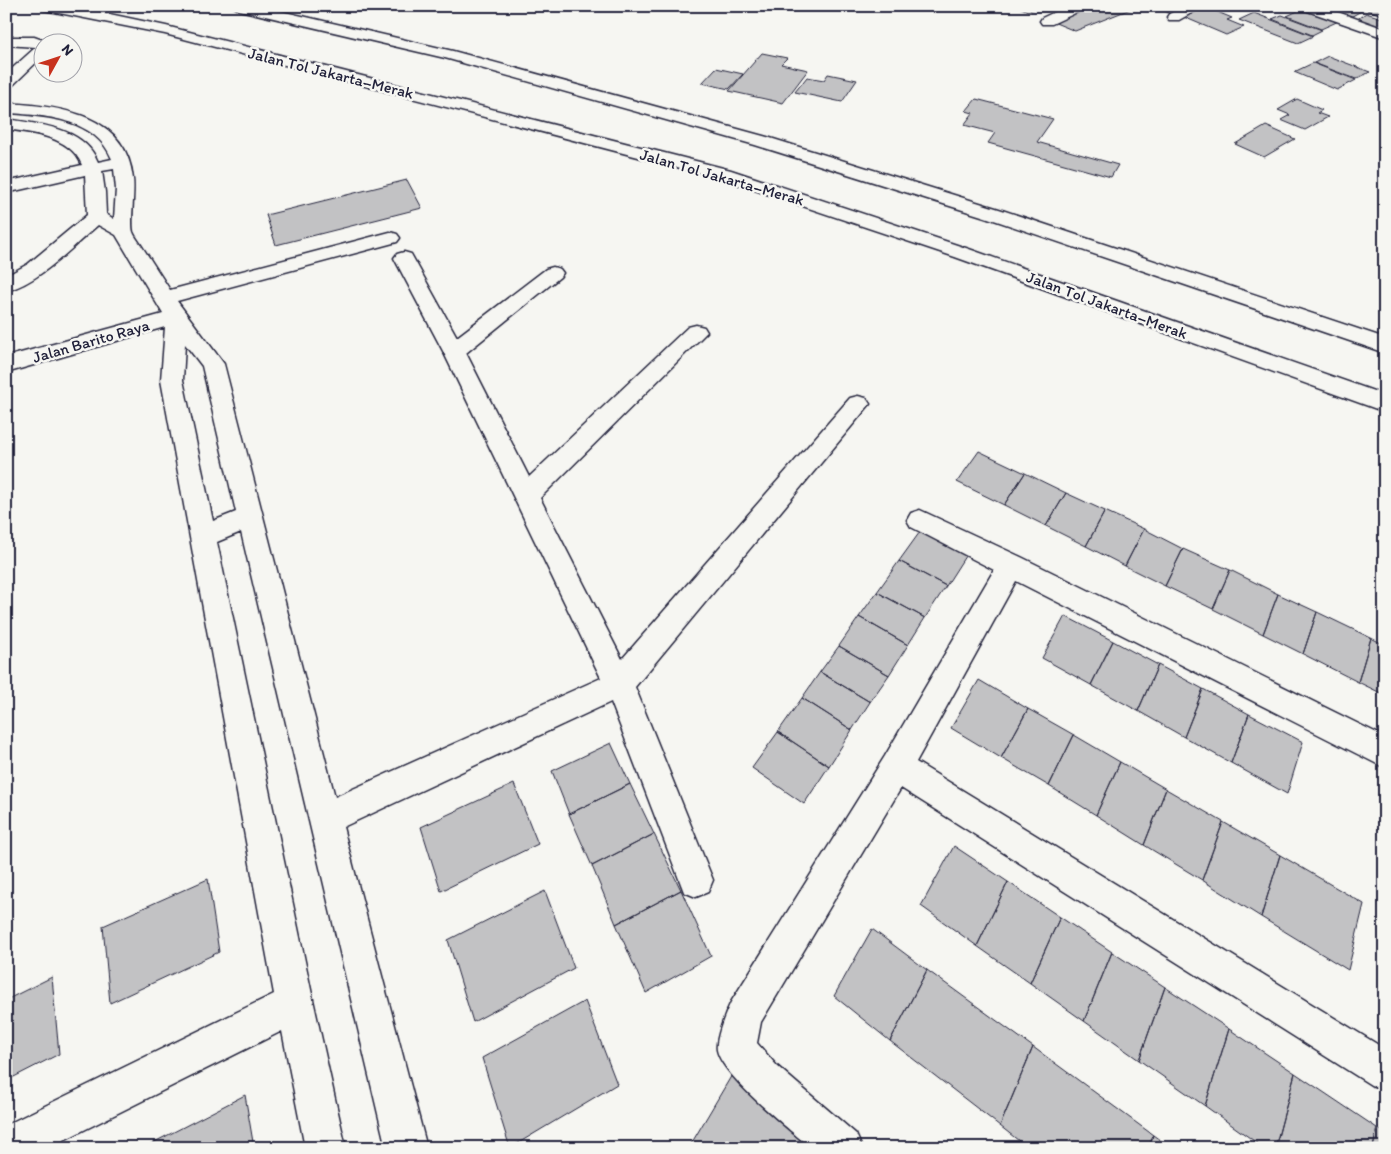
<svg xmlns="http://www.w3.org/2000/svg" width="1391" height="1154" font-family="Itim,sans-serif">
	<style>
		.building { fill: #c2c2c4; stroke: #22223b }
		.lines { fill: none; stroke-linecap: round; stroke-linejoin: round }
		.street-casing { stroke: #22223b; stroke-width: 3 }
		.highway-casing { stroke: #22223b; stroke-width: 3 }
		.street { fill: #f6f6f2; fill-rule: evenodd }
		.highway { fill: #f6f6f2; fill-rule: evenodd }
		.labels { text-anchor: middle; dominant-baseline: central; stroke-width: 5; stroke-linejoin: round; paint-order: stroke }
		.far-street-label { font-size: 16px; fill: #22223b; stroke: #f6f6f2 }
	</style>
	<rect width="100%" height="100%" fill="#f6f6f2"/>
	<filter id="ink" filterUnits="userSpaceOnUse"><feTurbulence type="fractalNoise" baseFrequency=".02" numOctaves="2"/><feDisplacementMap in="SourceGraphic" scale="10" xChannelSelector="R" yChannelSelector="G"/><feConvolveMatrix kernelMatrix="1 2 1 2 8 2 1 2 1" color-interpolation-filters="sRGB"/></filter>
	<g filter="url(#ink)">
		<path class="building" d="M1016,6H1041L1028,11Z
			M1093,6H1129L1133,8L1075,31L1053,22Z
			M1152,6H1191L1174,15Z
			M1203,6L1232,18L1227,20L1244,27L1226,35L1179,15Z
			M1204,6H1239L1222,13Z
			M1325,6H1370L1347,19L1319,10Z
			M1374,6H1385V16L1367,10Z
			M1306,7L1341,20L1321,29L1287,16Z
			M1254,13L1313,36L1298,43L1239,20Z
			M1366,13L1385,19V26L1381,28L1356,20Z
			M1282,15L1322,30L1312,35L1272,19Z
			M762,53L787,58L781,64L808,70L783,103L729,91Z
			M1328,56L1370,72L1356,79L1314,63Z
			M1313,63L1356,80L1337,90L1294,72Z
			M716,68L743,74L729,89L702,83Z
			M828,74L857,80L842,102L795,92L807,77L824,80Z
			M976,99L1053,119L1037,142L1118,165L1111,177L988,143L995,133L964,125L973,113L966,111Z
			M1297,99L1322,110L1317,113L1328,117L1305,130L1281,120L1290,115L1278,110Z
			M1266,126L1295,139L1264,157L1235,144Z
			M407,180L422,208L276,245L266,215Z
			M979,451L1025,473L1004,505L957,482Z
			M1025,473L1066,493L1046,526L1004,505Z
			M1066,493L1105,511L1086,546L1046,526Z
			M1105,511L1144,529L1125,566L1086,546Z
			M922,529L967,553L946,586L899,561Z
			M1144,529L1183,549L1165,586L1125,566Z
			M1183,549L1230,570L1213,609L1165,586Z
			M899,561L946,586L925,618L877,592Z
			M1230,570L1278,594L1263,634L1213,609Z
			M877,592L925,618L908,645L859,617Z
			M1278,594L1317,612L1303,654L1263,634Z
			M1317,612L1371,638L1358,682L1303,654Z
			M1065,616L1113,641L1091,685L1042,658Z
			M859,617L908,645L889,675L839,646Z
			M1371,638L1385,645V695L1358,682Z
			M1113,641L1158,665L1138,711L1091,685Z
			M839,646L889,675L870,702L820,672Z
			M1158,665L1203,689L1184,737L1138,711Z
			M820,672L870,702L852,730L802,698Z
			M979,680L1028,709L1001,758L951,728Z
			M1203,689L1249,714L1231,763L1184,737Z
			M802,698L852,730L829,766L778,732Z
			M1028,709L1074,735L1049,786L1001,758Z
			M1249,714L1303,742L1287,794L1231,763Z
			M778,732L829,766L804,804L752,768Z
			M1074,735L1120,762L1096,815L1049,786Z
			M611,743L630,784L569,814L552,771Z
			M1120,762L1166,789L1144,845L1096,815Z
			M514,784L538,844L441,891L421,827Z
			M630,784L654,834L592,866L569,814Z
			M1166,789L1223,822L1202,880L1144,845Z
			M1223,822L1280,855L1261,917L1202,880Z
			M654,834L681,890L616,924L592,866Z
			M954,846L1008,882L977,946L921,906Z
			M1280,855L1364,904L1348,970L1261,917Z
			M208,879L219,952L110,1003L103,926Z
			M1008,882L1060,917L1030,983L977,946Z
			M681,890L711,956L646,993L616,924Z
			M545,891L574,968L473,1022L448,940Z
			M1060,917L1112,952L1084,1021L1030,983Z
			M872,929L927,970L890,1041L834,996Z
			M1112,952L1165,987L1139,1060L1084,1021Z
			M927,970L1033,1047L1000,1126L890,1041Z
			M52,977L59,1054L6,1081V1000Z
			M1165,987L1229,1029L1205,1106L1139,1060Z
			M585,1001L617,1084L510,1148L482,1058Z
			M1229,1029L1295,1073L1275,1148H1264L1205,1106Z
			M1033,1047L1153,1135L1149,1148H1028L1000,1126Z
			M736,1068L832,1148H695L691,1144Z
			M1295,1073L1377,1128L1373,1148H1275Z
			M245,1095L254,1148H143Z
			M1377,1128L1385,1133V1148H1373Z
			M1153,1135L1171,1148H1149Z"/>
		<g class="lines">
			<g class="street-casing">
				<path id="street" d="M1067,6H1086L1084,9L1052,24H1042L1040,21L1042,18Z
					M1185,6H1204L1179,20H1169L1167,17L1169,14Z
					M1300,6H1321L1385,29V38L1302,9Z
					M6,37H34L48,42H42V57L12,86L6,88V74L36,47L6,45Z
					M6,103C59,106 127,114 133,179C135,192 130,223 133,232C135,237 140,243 143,248C152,262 161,276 170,290L390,232L397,234L400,238L397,242L177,301L224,364L335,797L601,678L443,351L394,258L397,254L404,252L411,254L457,337L546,269L553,267L560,269L563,273L560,277L466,353L529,477L688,327L696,325L704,327L707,332L540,498L622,659L850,398L858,396L866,398L870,404L635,687L713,880L708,892L696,897L684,892L611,702L343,827L427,1148H386L241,532L217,542L314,1004L346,1148H305L282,1031L48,1148H6V1125L274,994L161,380L165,327L6,373V357L163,314L116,235L98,225C72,247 39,283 6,291V276L28,264L87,215L85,175L6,193V182L82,165C70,136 33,133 6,129V119C38,124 84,127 98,162L112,159C96,118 43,115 6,113ZM114,169L116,189L114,219L106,214L105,192L102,171ZM185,344L202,366L236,512L213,521L183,380Z
					M920,510L1021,557L1385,737V768L1016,581L916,762L1385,1049V1090L1371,1085L901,788L761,1022L757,1043L777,1066L856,1134L862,1148H811C789,1129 722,1076 717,1050C715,1039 726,1012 731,1002L885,756L994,570L911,527L907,520L911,513Z"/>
			</g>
			<g class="highway-casing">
				<path id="highway" d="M37,6H72L166,26L731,170L969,249L1385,395V412L955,257L719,178L165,34L44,10Z
					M232,6H259L453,51L767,137L999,209L1385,338V353L985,217L755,145L445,58L239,10Z"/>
			</g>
			<use href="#street" class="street"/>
			<use href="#highway" class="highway"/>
		</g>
	</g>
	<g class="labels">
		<g class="far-street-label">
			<text transform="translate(331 73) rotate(14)">Jalan Tol Jakarta–Merak</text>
			<text transform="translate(722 177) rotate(16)">Jalan Tol Jakarta–Merak</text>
			<text transform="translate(1107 305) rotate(20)">Jalan Tol Jakarta–Merak</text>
			<text transform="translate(91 341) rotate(-16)">Jalan Barito Raya</text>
		</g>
	</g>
	<rect width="1391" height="1154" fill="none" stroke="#f6f6f2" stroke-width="25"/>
	<rect x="12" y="12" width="1366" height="1129" fill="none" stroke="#22223b" stroke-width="2" filter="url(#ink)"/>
	<g transform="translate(58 58) rotate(50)"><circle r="24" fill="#f6f6f2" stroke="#a1a1a9"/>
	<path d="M0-4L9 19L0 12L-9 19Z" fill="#c8321e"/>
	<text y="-8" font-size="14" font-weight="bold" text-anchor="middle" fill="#22223b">N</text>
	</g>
</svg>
